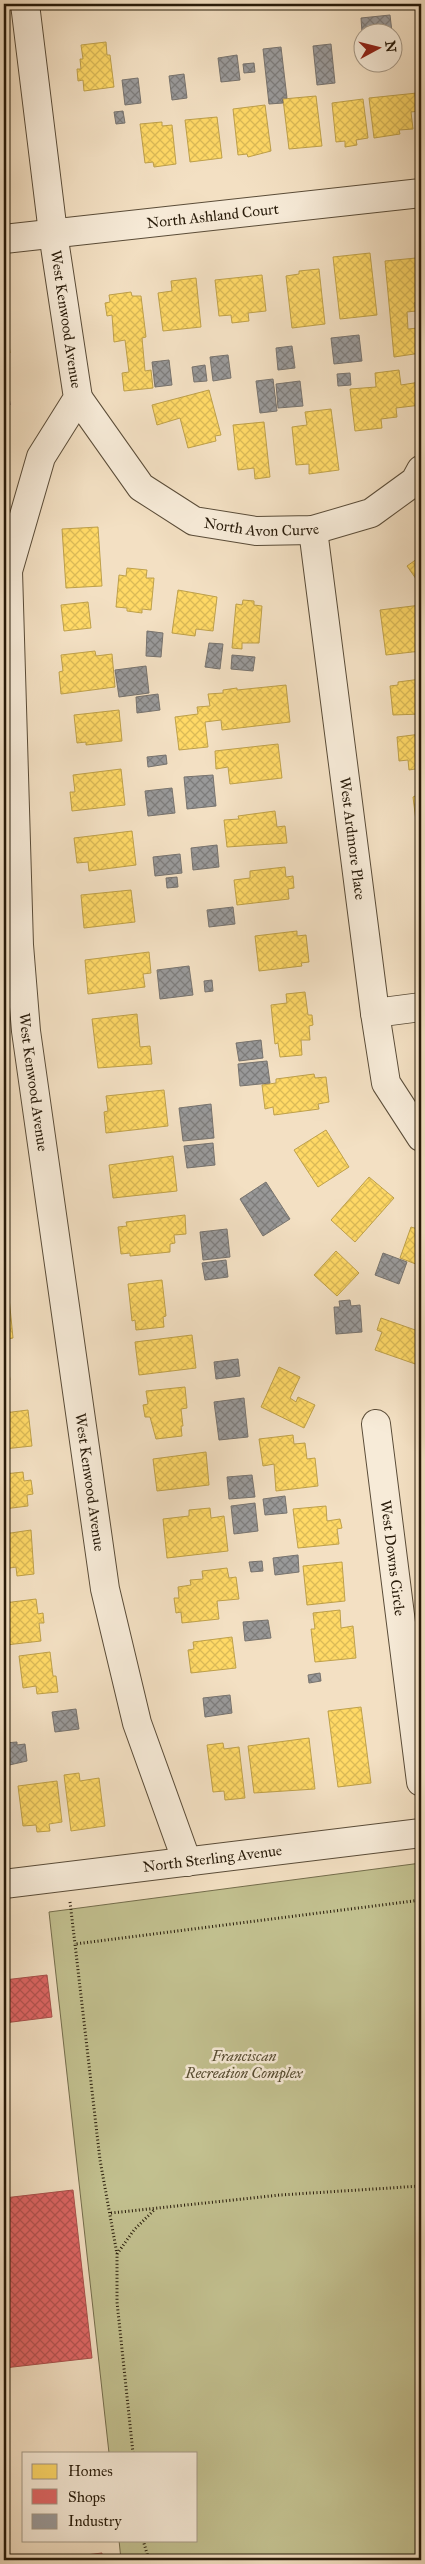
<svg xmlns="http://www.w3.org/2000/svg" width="425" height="2564" font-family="'IM FELL Great Primer',serif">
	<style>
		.park { fill: #c2c08f; stroke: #746d4c }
		.homes { fill: url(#homes-cross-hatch); stroke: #bea04a }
		.shops { fill: url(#shops-cross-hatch); stroke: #a84f4a }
		.industry { fill: url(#industry-cross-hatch); stroke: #77736e }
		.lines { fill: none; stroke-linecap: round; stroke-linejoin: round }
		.minor-casing { stroke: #5a4c38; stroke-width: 30 }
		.tertiary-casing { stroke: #5a4c38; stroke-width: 30 }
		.path { stroke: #271a09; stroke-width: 3; stroke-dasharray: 1 2.5; stroke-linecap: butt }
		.minor { stroke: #f7ebd8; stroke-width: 28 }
		.tertiary { stroke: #f7ebd8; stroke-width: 28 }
		.labels { text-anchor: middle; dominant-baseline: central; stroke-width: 5; stroke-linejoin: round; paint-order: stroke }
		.street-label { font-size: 15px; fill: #271a09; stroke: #f7ebd8 }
		.park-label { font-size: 15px; font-style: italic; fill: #564c31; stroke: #f7ebd8 }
	</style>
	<defs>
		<pattern id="homes-cross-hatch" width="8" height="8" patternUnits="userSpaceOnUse" patternTransform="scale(1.25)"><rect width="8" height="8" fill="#ffd966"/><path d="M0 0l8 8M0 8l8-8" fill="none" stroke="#dbba57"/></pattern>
		<pattern id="shops-cross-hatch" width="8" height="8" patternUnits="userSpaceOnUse" patternTransform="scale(1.25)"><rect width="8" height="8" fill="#e06666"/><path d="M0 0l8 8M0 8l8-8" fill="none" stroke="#b65352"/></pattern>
		<pattern id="industry-cross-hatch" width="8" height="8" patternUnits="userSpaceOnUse" patternTransform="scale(1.25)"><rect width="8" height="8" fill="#999"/><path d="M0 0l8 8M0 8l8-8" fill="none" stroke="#7d7c7b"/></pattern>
	</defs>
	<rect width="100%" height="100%" fill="#f3e0c3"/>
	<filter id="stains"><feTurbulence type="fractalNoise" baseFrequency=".004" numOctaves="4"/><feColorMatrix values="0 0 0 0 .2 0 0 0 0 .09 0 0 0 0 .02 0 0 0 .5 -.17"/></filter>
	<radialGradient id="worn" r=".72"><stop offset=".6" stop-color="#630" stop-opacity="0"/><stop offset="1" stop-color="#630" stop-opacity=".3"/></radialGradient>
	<path class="park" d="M421,1863V2560H121L119,2540H196V2453H109L49,1912Z"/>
	<path class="homes" d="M106,42L107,55H110L114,87L84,91L83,80L78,81L77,69H81L80,59H83L81,45Z
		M417,93L419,111L411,112L413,129L399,130L400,134L374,138L369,98Z
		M316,96L322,146L289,149L283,99Z
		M363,99L368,138L356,140L357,145L345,147V141L336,142L332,103Z
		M265,105L271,151L248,157L247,154L238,155L233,109Z
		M217,117L222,158L190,162L185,120Z
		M162,122V126L172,125L176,164L154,167L153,162L145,163L140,124Z
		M370,253L377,315L340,319L333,257Z
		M416,258L421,302L414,303L416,311L407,312L408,329L418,328L421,353L394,357L385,261Z
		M319,269L325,324L292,328L286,276L299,274V271Z
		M262,275L266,311L248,313L249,321L232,323L231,315L219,316L215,280Z
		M196,278L201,327L163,331L158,293L172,291L171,281Z
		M131,292L132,296H141L146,337L142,338L145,371L151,370L153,388L124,391L122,373L129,372L125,340L114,342L112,315L107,316L105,303L110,302L109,295Z
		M4,297L10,353L4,354Z
		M399,370L401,385L420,382L421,405L396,408L397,417L381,419L382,428L355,431L350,389L376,387L375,373Z
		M209,390L221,435L215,436L216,441L188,448L180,418L157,425L152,405Z
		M331,409L339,470L309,474V464L296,465L292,427L307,425L305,412Z
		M264,422L270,477L255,479L254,468L238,470L233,425Z
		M98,527L102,586L66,588L62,529Z
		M421,556V586L407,566Z
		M127,568L147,570L146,578H154L151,610L142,609V613L127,611V608L116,607L119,575L126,576Z
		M178,590L217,597L213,631L196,629L195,636L172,633Z
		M243,600L254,601V605L262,606L259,643H242V649L232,648L236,604L242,605Z
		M88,602L91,628L64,631L61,605Z
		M421,605V651L386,655L380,610Z
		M95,651L96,656L112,654L115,687L61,694L59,672L63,671L61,655Z
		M421,679V714L393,715L390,686L398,685V682Z
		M286,685L290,722L222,730L221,720L205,722L208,747L179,750L175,717L198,714L197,707L210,706L208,694L223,693V690L237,688V690Z
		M119,710L122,741L86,745V742L77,743L74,715Z
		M421,734V768L409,770L408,760L399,761L397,737Z
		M278,744L282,778L230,784L228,767L216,769L215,751Z
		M121,769L125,805L72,811L70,792H75L73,775Z
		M421,793V839L419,829H417L413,797Z
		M275,811L277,827L285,826L287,843L227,847L224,820L239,819L238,816Z
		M132,831L136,865L89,871L88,862L77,863L74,838Z
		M285,867L286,877L293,876L294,888L288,889L289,899L237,905L234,880L250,878V871Z
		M131,890L135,922L84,928L81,895Z
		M297,931V936L306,935L309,962L301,963L302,966L259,971L255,936Z
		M149,952L151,973L143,974L145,987L88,994L85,960Z
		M305,992L308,1015H312L313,1025L309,1026L310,1040H301L302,1055L280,1057L278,1043L275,1044L271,1005L287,1003L286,994Z
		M137,1014L140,1047L150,1046L152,1064L98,1068L92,1019Z
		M314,1074L315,1078L326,1077L329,1102L318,1104L319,1109L274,1115L273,1107L265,1109L262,1085L276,1083V1079Z
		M164,1090L168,1126L106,1133L104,1112L108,1111L106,1096Z
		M326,1130L349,1167L318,1187L294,1150Z
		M173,1156L177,1191L113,1198L109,1165Z
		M369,1177L394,1198L355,1242L331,1220Z
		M185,1215L186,1234L174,1235L175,1243L170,1244V1252L130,1256V1253L121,1254L118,1227L127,1226L126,1222Z
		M411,1227L421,1230V1266L400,1258Z
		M336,1251L359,1273L337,1296L314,1275Z
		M162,1280L166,1316L163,1317L164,1327L136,1330L135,1320L132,1321L128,1284Z
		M4,1287H8L13,1338L4,1340Z
		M381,1318L421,1332V1366L375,1350L382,1332L377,1330Z
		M192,1335L196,1368L139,1375L135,1342Z
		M4,1350H6L10,1380H8L9,1392L4,1393Z
		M279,1367L300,1377L290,1398L296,1402L298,1397L315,1405L304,1428L261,1407Z
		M185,1387L187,1408L181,1409L183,1426H181L182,1436L156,1439L150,1417H145L143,1405L148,1404L146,1391Z
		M28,1410L32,1446L4,1449V1413Z
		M293,1435L294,1444L305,1443L307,1459L315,1458L318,1486L276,1491L274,1464L263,1466L259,1439Z
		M206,1452L209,1485L157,1491L153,1459Z
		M23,1472L24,1481L31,1480L33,1494L27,1495L28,1506L4,1509V1474Z
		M326,1506L327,1521L340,1519L342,1528L337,1529L339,1544L298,1548L293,1509Z
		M210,1508L211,1518L224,1516L228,1551L167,1558L163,1519L189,1516V1510Z
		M31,1530L34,1574L17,1576L16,1567L4,1569V1534Z
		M342,1562L345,1601L307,1605L303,1566Z
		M227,1568L229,1578L236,1577L239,1599L217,1601L219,1619L182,1623L181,1612L176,1613L174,1598H179L178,1587L191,1585L190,1580L203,1579L202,1571Z
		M36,1599L38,1614L43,1613L44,1623H39L41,1641L6,1645L4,1603Z
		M340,1610L341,1628L353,1626L356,1658L315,1662L311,1629H315L313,1613Z
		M232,1637L236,1668L191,1673L188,1650L194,1649L193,1642Z
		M50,1652L53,1676H56L58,1692L37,1694L36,1686L23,1688L19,1656Z
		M361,1707L371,1783L338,1787L328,1711Z
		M309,1738L315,1789L254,1793L248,1746Z
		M223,1743L224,1749L239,1747L245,1798L225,1800L224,1791L213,1792L207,1745Z
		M79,1773L80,1781L99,1778L105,1826L71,1831L64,1775Z
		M57,1781L62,1822L49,1824L50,1831L37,1832L36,1825L23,1826L18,1786Z"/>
	<path class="shops" d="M47,1975L52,2017L4,2023V1980Z
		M73,2190L92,2358L4,2368V2198Z
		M102,2553V2560H45Z"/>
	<path class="industry" d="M74,4H105L106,6L75,9Z
		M390,15L392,32L362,33L361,18Z
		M331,44L335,83L317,85L313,46Z
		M281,47L287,98H282L283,103L269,104L263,49Z
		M237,55L240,80L221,82L218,58Z
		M254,63L255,72L244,73L243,64Z
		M184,74L187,98L172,100L169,76Z
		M138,78L141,103L125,105L122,80Z
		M123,111L125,123L116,124L114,112Z
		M359,335L362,361L334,364L331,338Z
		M292,346L295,368L278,370L276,348Z
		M228,355L231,378L213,381L210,357Z
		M169,360L172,385L155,387L152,362Z
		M205,365L207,381L194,382L192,367Z
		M350,373L351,385L338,386L337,374Z
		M4,378H7L10,405L4,406Z
		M273,379L277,411L260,413L256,381Z
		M300,381L303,406L278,408L276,384Z
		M147,631L163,633L161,657L146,656Z
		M209,643L223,644L220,669L205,667Z
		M232,655L255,657L253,671L231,669Z
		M146,666L149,693L119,697L115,670Z
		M158,694L160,710L137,713L136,697Z
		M166,755L167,764L148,767L147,757Z
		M213,775L216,806L187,809L184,777Z
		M172,788L175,813L148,816L145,791Z
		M217,845L219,867L193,870L191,848Z
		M180,854L182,873L155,876L153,857Z
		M177,877L178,887L167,888L166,878Z
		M233,907L235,924L209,927L207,910Z
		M189,966L193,995L160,999L157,970Z
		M212,980L213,991L205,992L204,981Z
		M261,1040L263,1058L239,1061L236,1043Z
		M267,1061L270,1083L240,1086L238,1064Z
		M211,1104L214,1138L183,1141L179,1108Z
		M213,1143L215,1165L187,1168L184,1146Z
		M266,1182L290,1219L263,1236L240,1199Z
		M227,1229L230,1257L203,1260L200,1232Z
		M383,1253L407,1262L399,1284L375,1275Z
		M226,1260L228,1277L205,1280L202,1263Z
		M350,1300L351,1306L360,1305L362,1332L336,1334L334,1307H340L339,1301Z
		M238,1359L240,1376L216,1379L214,1362Z
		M244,1398L248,1437L219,1440L214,1402Z
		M252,1475L255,1497L229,1499L227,1477Z
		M285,1496L287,1513L265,1515L263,1499Z
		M255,1503L258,1531L234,1534L231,1506Z
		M298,1555L299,1572L275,1575L273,1558Z
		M262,1561L263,1571L251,1572L249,1562Z
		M268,1620L271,1638L245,1641L243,1622Z
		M320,1673L321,1681L309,1683L308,1675Z
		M230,1695L232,1713L205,1717L203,1698Z
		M76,1709L79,1729L55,1732L52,1712Z
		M17,1742V1745L25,1744L27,1761L5,1766L4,1743Z"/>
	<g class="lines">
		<g class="minor-casing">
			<g id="minor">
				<path id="s1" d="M25,4L53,233L78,398L41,457L8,571L19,945L26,1031L105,1589L137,1723L187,1862"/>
				<path id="s2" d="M4,239L421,193"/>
				<path id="s3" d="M78,398L141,487L194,521L256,531L313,530L371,513L415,481L421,470"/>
				<path id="s4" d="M313,530L375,1013L386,1083L421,1137"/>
				<path d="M375,1013L421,1007"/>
				<path id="s5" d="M376,1424L421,1782"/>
			</g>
		</g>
		<g class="tertiary-casing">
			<g id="tertiary">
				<path id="s6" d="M4,1884L421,1833"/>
			</g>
		</g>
		<path class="path" d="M70,1902L75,1944
			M111,2213L280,2195L421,2186
			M117,2254L134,2230L154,2210
			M133,2453L117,2302V2254L100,2160L75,1944L421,1900
			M143,2540L149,2560"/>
		<use href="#minor" class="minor"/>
		<use href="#tertiary" class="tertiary"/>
	</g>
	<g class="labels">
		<g class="street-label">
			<text stroke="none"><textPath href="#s2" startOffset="210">North Ashland Court</textPath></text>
			<text stroke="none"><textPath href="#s1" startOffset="318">West Kenwood Avenue</textPath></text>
			<text stroke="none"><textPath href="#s3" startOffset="240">North Avon Curve</textPath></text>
			<text stroke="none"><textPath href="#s4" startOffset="311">West Ardmore Place</textPath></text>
			<text stroke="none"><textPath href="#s1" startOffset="1098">West Kenwood Avenue</textPath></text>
			<text stroke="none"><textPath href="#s1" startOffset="1502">West Kenwood Avenue</textPath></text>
			<text stroke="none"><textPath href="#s5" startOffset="135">West Downs Circle</textPath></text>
			<text stroke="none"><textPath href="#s6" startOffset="210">North Sterling Avenue</textPath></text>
		</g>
		<g class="park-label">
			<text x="244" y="2056">Franciscan<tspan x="244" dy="17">Recreation Complex</tspan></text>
		</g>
	</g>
	<rect width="425" height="2564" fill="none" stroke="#f3e0c3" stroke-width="20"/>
	<rect x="5" y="5" width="415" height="2554" fill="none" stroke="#271a09" stroke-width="2.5"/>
	<rect x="10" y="10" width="405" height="2544" fill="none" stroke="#271a09"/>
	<rect x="22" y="2452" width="175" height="90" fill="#f7ebd8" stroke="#a49785"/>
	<rect x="32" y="2464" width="25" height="15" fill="#ffd966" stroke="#a49785"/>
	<text x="68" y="2476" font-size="15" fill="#271a09">Homes</text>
	<rect x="32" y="2489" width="25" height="15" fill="#e06666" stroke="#a49785"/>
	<text x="68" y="2502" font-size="15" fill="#271a09">Shops</text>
	<rect x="32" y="2514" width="25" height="15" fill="#999999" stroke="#a49785"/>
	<text x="68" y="2526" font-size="15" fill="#271a09">Industry</text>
	<g transform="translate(378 48) rotate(83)"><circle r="24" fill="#f7ebd8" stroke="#a49785"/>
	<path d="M0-4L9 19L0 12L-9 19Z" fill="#8f2418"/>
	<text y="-8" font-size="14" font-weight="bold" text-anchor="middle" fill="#271a09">N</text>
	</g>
	<rect width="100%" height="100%" filter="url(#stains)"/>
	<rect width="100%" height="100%" fill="url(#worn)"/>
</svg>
